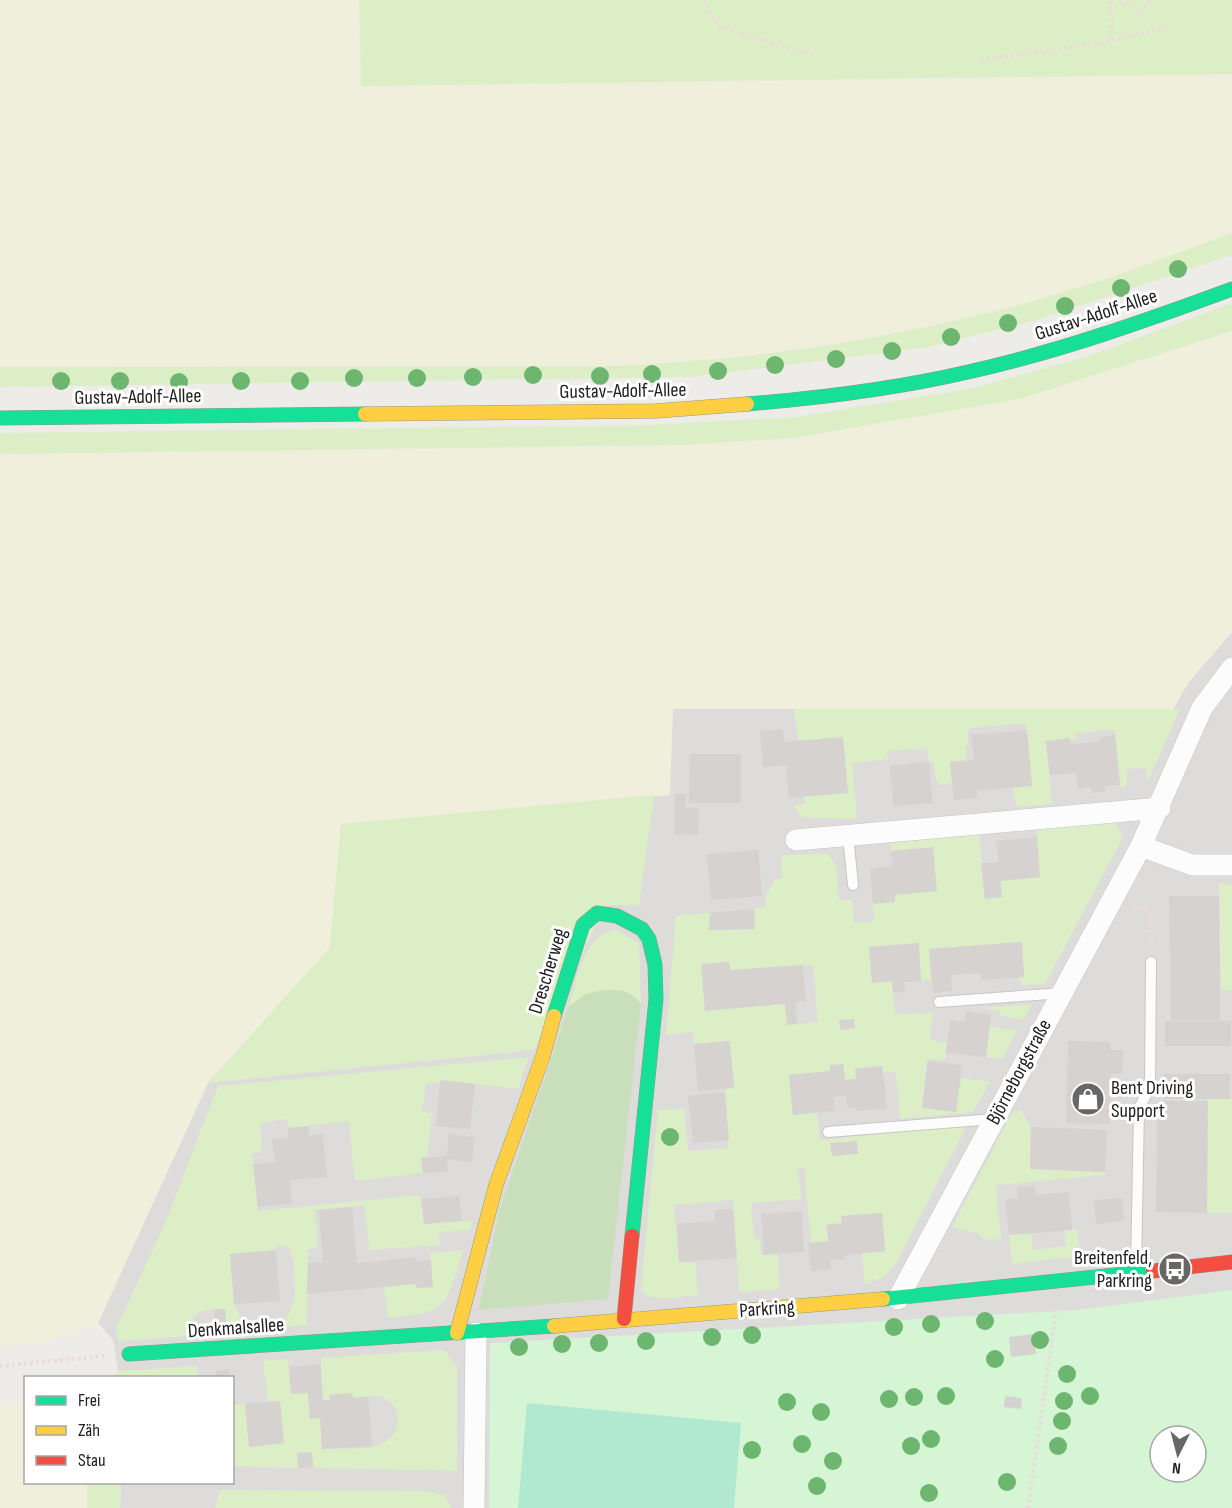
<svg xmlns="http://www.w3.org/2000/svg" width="1232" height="1508" font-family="'Sofia Sans Condensed',sans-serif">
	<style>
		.residential { fill: #dddcda; fill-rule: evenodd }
		.farmland { fill: #efefdc }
		.grass { fill: #dceec6; fill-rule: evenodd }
		.forest { fill: #c9dfbc }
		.park { fill: #d5f5d5; fill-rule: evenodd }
		.pitch { fill: #b1e9d0 }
		.building { fill: #d5d2d0 }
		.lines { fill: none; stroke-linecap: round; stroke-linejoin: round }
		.lane-casing { stroke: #c7c6c5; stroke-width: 12 }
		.street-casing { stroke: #c7c6c5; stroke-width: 22 }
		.fast-casing { stroke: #989a7f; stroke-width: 15 }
		.slow-casing { stroke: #989a7f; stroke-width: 15 }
		.jam-casing { stroke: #989a7f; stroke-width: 15 }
		.path { stroke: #ecdbd9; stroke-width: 4; stroke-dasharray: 3 3; stroke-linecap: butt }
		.lane { stroke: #fcfcfc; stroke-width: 10 }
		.street { stroke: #fcfcfc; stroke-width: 21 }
		.fast { stroke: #16e098; stroke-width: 14 }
		.slow { stroke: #ffcf43; stroke-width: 14 }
		.jam { stroke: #f24e42; stroke-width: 14 }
		.tree { fill: #6db66f }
		.labels { text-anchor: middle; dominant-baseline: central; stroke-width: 6; stroke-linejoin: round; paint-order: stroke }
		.street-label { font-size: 20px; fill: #202020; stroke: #fff }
		.poi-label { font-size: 20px; fill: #202020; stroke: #fff; text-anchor: start }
	</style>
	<rect width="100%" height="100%" fill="#eeece9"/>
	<path class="residential" d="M1232,632V1508H120L121,1483L232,1482V1378L119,1377L113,1340L98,1323L208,1083L341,824L669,795L672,709H1173L1188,683ZM1160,1436H1196V1472H1160Z"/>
	<path class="farmland" d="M0,0H359L361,86L1232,74V233L1115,276L1024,304L932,326L832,345L731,358L623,366L0,367Z
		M1232,331V632L1188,683L1173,709H673L670,795L341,824L330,948L208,1083L98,1323L47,1342L0,1346V454L680,445L793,438L1018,399Z
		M25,1404L26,1482L87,1483V1508H0V1406Z"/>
	<path class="grass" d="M359,0H1232V74L361,86Z
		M1232,233V255L1033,321L929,347L691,377L0,387V367L623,366L731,358L832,345L932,326L1024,304L1115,276Z
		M1232,303V331L1019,399L793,438L680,445L0,454V433L647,425L796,417L969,389L1089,356Z
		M794,709H1180L1148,781L1146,768L1127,769V783L1123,789L1120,785L1115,730L1076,733L1077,739L1046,741L1052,804L1016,807L1013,788L1032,786L1026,723L970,728L967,732L968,745L965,747L967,760L950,762L952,783L941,785L936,779L933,762H929L927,748L887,751L888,759L852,763L857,819L801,817L794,806L805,804L804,796L848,793L843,737L798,741Z
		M654,795L639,905H606L534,1050L208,1083L330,948L341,824Z
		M1115,822L1123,837L1045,984L1021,985L1020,977L1024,976L1021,942L929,949L931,980L921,981L918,943L869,947L872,982L892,981L895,1015L933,1012L930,1040L947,1043L945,1061L927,1059L922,1108L956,1112L961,1078L990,1082L973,1112L900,1119L896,1072H883L882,1066L855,1069L856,1079L845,1080L843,1064L830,1071L789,1075L793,1115L817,1112L820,1140L967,1125L897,1262L885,1276L865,1285L862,1254L885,1251L881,1213L842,1216V1223L827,1225L828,1241L811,1243L804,1167L798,1168L801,1199L751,1203L754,1237L760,1241L761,1255L778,1254L780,1289L739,1292L733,1200L674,1205L679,1262H695L698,1295C681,1296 653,1304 641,1290L658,1110L684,1109L688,1151L728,1148L724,1092L725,1089L734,1087L729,1041L694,1044L693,1032L666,1035L676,916L710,913L709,930L755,929L754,909L765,908L766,896L775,879L782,878L781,855L828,854L836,866L839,900H852L854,923L874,921L873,903L895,902V894L936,891L933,848L891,851L890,843L979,835L985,898L1002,896L1000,881L1040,877L1036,829ZM729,962L730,970L813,965L818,1022L787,1025L785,1004L701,965Z
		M1219,883L1232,885V990H1221Z
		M617,930L639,943L641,1004L569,1006C578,979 583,933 617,930Z
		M1032,1004L1023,1020L1000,1015V1011L980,1008Z
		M989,1026L1017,1031L1002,1059L986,1057Z
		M529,1057L518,1089L441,1080L440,1084L426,1083L422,1112L432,1113L427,1158H422L423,1173L355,1181L349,1121L288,1128L287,1119L260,1123L262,1152L252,1154L258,1211L420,1195L424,1224L473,1220L470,1230L439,1232L440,1245L370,1250L364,1205L315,1210L318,1248L308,1249L307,1325L283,1327L295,1298L294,1262L289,1248L277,1245L276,1250L230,1254L234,1304L240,1316L239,1331L227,1332L225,1309C214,1309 202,1309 193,1316L192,1336L118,1341L116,1329L166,1221L218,1086Z
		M1207,1099H1232V1213H1207Z
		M1021,1110L1031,1127L1030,1169L1105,1172V1175L996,1185L1001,1239L984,1240L980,1234L952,1227L1013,1111Z
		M1077,1229L1081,1256L1012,1264L1009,1235L1031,1233L1033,1250L1066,1246L1064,1230Z
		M463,1250C445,1308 449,1312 388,1318L384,1287L416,1284L417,1288L432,1287L430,1253Z
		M444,1350L457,1367V1471L313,1468L312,1452L297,1453L298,1468L233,1466V1405L245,1404L249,1446L284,1442L280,1401L268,1402L263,1361L288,1359L291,1393H308L310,1418H320L322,1449C341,1448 367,1451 383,1443C405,1432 402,1403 380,1396C373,1394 361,1398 353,1398L352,1394L329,1396L330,1400H323L321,1358Z
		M197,1366L198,1377H111L119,1371Z
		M87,1483H121L120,1508H87Z
		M220,1490L424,1491L444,1495L452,1508H215Z"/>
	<path class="forest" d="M604,990C620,989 631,991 641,1004L608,1299L479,1310L499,1212L569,1006L586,994Z"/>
	<path class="park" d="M1232,1290V1508H489L490,1343L1077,1310ZM1160,1436H1196V1472H1160Z"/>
	<path class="pitch" d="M527,1403L741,1423L734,1508H518Z"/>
	<path class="building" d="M783,729L784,742L843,737L848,793L789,798L786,765L763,767L760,731Z
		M1027,730L1032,786L977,791V798L954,800L950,762L974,760L971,735Z
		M1115,735L1120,785L1105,786L1106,791L1092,793L1091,787L1078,789L1076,773L1050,775L1046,741L1069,738L1070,744L1100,742L1099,737Z
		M690,754H741V803H689Z
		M929,762L933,803L893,806L890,766Z
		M675,794H686L685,808H699L698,835L674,834Z
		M1037,837L1040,877L1000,881L1002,897L985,899L981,863L999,862L996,841Z
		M933,847L937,891L895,895V902L873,904L870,869L892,866L891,851Z
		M758,850L762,896L711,900L707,854Z
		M1169,896H1219L1220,1020H1171Z
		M754,909L755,929L709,930L710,913Z
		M1022,942L1024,977L981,980V973L951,975L952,991L933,993L929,949Z
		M919,943L921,981L904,982L905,992L893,993L892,981L872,983L869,947Z
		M729,962L730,970L803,965L806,1001L796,1002L797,1024L787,1025L785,1004L705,1011L701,964Z
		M966,1011L991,1015L986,1057L946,1053L950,1020L965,1022Z
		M854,1019L855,1028L840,1030L839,1020Z
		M1165,1021H1231V1046H1165Z
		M730,1041L734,1088L698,1091L694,1044Z
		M1068,1041L1110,1042V1050H1123L1122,1074H1111L1110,1124L1066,1123Z
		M928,1061L962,1065L956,1112L922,1108Z
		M843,1064L845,1080L856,1079L855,1069L882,1066L887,1108L856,1111V1107L848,1108L846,1096L833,1097L834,1111L793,1115L789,1075L830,1071V1065Z
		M1164,1074H1230V1099H1164Z
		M440,1080L475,1084L470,1129L436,1126Z
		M725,1092L729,1140L693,1143L688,1096Z
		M1157,1101H1208L1207,1213L1156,1212Z
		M308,1126L309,1136L323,1134L327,1177L290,1180L292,1204L258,1207L253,1164L275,1162L272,1140L289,1138L288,1128Z
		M1031,1127L1107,1130L1105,1172L1030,1169Z
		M449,1134L474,1137L472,1162L447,1159L448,1172L423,1173L421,1158L447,1156Z
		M857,1141L858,1154L832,1156L830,1143Z
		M1035,1186V1195L1069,1192L1072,1230L1009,1235L1005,1200L1018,1198L1017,1188Z
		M459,1196L462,1221L424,1224L422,1199Z
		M1122,1198L1124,1221L1096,1224L1094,1200Z
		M352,1207L357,1263L417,1257V1261L431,1260L433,1287L417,1288L416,1284L307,1294L308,1263L323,1262L319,1210Z
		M733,1209L737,1258L679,1262L677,1224L715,1221V1210Z
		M802,1211L804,1252L764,1255L761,1214Z
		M882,1213L885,1251L845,1255V1259L830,1260L831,1269L811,1271L808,1243L828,1241L827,1225L842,1223L841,1216Z
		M276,1250L280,1301L234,1304L230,1254Z
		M214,1309H225L227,1332L215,1333Z
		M1033,1334L1036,1354L1011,1357L1009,1337Z
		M320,1364L323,1400H330L329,1395L352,1393L353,1398L368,1397L372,1446L322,1449L320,1418L310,1419L308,1393L291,1394L289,1367Z
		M229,1370V1378H217L216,1371Z
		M1005,1396L1022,1398L1021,1409L1004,1407Z
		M280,1401L284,1443L249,1447L245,1404Z
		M312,1452L313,1467L298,1468L297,1453Z"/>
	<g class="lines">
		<g class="lane-casing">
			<path id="lane" d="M848,836L853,885
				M939,1002L1062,993
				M828,1132L994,1119
				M1136,1270L1139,1108L1150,1088L1151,962"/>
		</g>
		<g class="street-casing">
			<path id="street" d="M796,840L1160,808
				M1141,846L1192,865H1232
				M898,1299L1141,846L1202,708L1232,668
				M474,1508L476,1333"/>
		</g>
		<g class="fast-casing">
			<path id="fast" d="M747,404C821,398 895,389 968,372C1058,352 1145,321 1232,289
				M0,418L365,414
				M554,1016L583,925L597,913L617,916L642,929L649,939L655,965L656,999L632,1236
				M883,1299L1153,1271
				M129,1354L554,1326"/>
		</g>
		<g class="slow-casing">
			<path id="slow" d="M365,414L656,411L747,404
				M554,1326L883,1299
				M457,1333L496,1185L543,1056L554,1016"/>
		</g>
		<g class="jam-casing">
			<path id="jam" d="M1153,1271L1232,1262
				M624,1319L632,1236"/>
		</g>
		<path class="path" d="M703,0L721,27L813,56
			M1119,0L1123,4L1142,11L1151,0
			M1111,40V0
			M981,60L1099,43L1169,27
			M1133,908L1150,911L1151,944
			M0,1366L104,1356
			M1028,1508L1056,1310"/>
		<use href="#lane" class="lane"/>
		<use href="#street" class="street"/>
		<use href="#fast" class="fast"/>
		<use href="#slow" class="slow"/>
		<use href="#jam" class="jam"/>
	</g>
	<g class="tree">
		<circle cx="1178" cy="269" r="9"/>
		<circle cx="1121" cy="288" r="9"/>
		<circle cx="1065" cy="306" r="9"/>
		<circle cx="1008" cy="323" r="9"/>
		<circle cx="951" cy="337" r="9"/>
		<circle cx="892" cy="351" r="9"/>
		<circle cx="836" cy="359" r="9"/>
		<circle cx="775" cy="365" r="9"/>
		<circle cx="718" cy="371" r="9"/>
		<circle cx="652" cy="374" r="9"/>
		<circle cx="533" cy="375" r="9"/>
		<circle cx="600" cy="376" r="9"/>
		<circle cx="473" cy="377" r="9"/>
		<circle cx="354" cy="378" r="9"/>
		<circle cx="417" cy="378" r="9"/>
		<circle cx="61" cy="381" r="9"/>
		<circle cx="120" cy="381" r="9"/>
		<circle cx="241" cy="381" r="9"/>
		<circle cx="300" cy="381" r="9"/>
		<circle cx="179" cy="382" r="9"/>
		<circle cx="670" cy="1137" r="9"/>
		<circle cx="985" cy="1321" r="9"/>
		<circle cx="931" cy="1324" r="9"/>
		<circle cx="894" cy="1327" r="9"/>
		<circle cx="752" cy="1335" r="9"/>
		<circle cx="712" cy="1337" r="9"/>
		<circle cx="1040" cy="1340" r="9"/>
		<circle cx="646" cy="1341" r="9"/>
		<circle cx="599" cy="1343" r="9"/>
		<circle cx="562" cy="1344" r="9"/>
		<circle cx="519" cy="1347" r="9"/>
		<circle cx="995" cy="1359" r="9"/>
		<circle cx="1067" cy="1374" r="9"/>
		<circle cx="946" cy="1396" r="9"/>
		<circle cx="1090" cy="1396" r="9"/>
		<circle cx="914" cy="1397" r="9"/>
		<circle cx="889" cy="1399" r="9"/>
		<circle cx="1064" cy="1401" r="9"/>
		<circle cx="787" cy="1402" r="9"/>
		<circle cx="821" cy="1412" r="9"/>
		<circle cx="1062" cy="1421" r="9"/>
		<circle cx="931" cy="1439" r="9"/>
		<circle cx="802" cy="1444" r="9"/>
		<circle cx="911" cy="1446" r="9"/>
		<circle cx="1058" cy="1446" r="9"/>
		<circle cx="752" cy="1450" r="9"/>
		<circle cx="833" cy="1461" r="9"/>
		<circle cx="1007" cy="1482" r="9"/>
		<circle cx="817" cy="1486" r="9"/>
		<circle cx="929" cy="1493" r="9"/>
	</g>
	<defs>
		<g id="shop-disc" transform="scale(1.725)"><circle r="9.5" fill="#686766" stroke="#fff"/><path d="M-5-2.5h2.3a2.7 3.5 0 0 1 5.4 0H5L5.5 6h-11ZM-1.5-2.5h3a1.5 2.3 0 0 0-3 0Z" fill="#fff"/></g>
		<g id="bus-disc" transform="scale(1.725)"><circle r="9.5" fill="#686766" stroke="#fff"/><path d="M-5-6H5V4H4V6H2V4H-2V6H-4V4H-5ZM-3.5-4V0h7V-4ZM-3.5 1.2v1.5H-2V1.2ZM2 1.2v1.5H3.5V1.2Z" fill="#fff"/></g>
	</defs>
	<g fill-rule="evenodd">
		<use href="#shop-disc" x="1088" y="1099"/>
		<use href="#bus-disc" x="1175" y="1269"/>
	</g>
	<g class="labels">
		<g class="street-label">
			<text transform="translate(1096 315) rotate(-18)">Gustav-Adolf-Allee</text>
			<text transform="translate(623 391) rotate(-1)">Gustav-Adolf-Allee</text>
			<text transform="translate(138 397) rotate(-1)">Gustav-Adolf-Allee</text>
			<text transform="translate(548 971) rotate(-73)">Drescherweg</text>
			<text transform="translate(1019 1072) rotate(-62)">Björneborgstraße</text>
			<text transform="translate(767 1309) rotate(-4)">Parkring</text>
			<text transform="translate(236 1328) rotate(-4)">Denkmalsallee</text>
		</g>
		<g class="poi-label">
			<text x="1111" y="1088">Bent Driving<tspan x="1111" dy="23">Support</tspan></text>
			<text x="1152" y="1258" text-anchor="end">Breitenfeld,<tspan x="1152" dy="23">Parkring</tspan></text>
		</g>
	</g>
	<rect x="24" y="1376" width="210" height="108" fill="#ffffff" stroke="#a6a6a6" stroke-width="1.5"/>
	<rect x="36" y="1396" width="30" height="9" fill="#16e098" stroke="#a6a6a6" stroke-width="1.5"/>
	<text x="78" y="1406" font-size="18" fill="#202020">Frei</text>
	<rect x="36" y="1426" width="30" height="9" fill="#ffcf43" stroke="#a6a6a6" stroke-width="1.5"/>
	<text x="78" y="1436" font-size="18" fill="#202020">Zäh</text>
	<rect x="36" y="1456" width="30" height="9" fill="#f24e42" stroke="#a6a6a6" stroke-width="1.5"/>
	<text x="78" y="1466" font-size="18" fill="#202020">Stau</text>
	<g transform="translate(1178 1454) rotate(186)"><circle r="28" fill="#ffffff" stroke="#a6a6a6" stroke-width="1.5"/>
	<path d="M0-4.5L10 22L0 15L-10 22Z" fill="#686766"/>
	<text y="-9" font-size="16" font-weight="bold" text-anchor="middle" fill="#202020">N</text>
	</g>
</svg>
